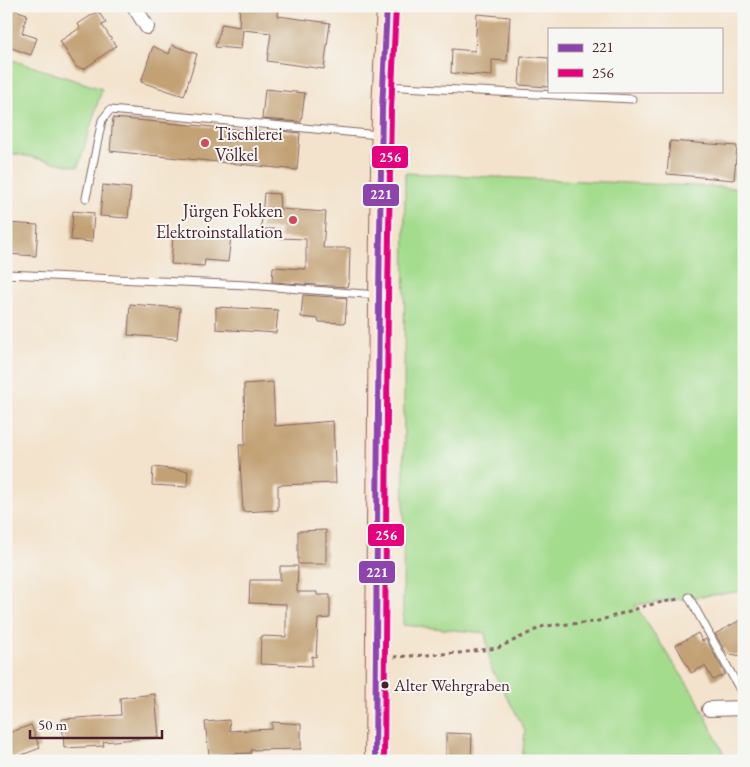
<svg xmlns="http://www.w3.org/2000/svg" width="750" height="767" font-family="'EB Garamond',serif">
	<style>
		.green { fill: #a4dc8e; stroke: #777e5c }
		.building { fill: #c2a175 }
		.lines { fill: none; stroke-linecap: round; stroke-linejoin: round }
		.service-casing { stroke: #856463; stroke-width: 9 }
		.minor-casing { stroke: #856463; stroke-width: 16 }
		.secondary-casing { stroke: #856463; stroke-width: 22 }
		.path { stroke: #856463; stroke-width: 3; stroke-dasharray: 4 4; stroke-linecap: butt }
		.service { stroke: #fff; stroke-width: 7 }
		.minor { stroke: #fff; stroke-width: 14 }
		.secondary { stroke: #fde4d0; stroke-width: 20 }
		.bus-1-casing { stroke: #f6f6f2; stroke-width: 10 }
		.bus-2-casing { stroke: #f6f6f2; stroke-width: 10 }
		.bus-1 { stroke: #8e44ad; stroke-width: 6 }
		.bus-2 { stroke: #e5007d; stroke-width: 6 }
		.poi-dot { fill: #d1495b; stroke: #f6f6f2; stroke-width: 2 }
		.bus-dot { fill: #4a1f2b; stroke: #f6f6f2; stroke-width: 2 }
		.labels { text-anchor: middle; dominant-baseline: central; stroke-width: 4; stroke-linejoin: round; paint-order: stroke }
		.bus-label { font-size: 17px; fill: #4a1f2b; stroke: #f6f6f2; text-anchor: start }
		.poi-label { font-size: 18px; fill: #4a1f2b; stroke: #f6f6f2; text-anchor: start }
		.line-badge { stroke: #f6f6f2; stroke-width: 2 }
		.badge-label { font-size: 14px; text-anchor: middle; font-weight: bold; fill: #fff }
	</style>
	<rect width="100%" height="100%" fill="#f6f6f2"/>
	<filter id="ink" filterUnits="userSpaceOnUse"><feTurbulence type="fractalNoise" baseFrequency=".02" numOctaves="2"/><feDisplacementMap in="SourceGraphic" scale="10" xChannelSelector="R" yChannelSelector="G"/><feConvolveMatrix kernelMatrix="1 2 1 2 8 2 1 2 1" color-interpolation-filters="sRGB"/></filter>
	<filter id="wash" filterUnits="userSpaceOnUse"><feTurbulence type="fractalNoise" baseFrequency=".0096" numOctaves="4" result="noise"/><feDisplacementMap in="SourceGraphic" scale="20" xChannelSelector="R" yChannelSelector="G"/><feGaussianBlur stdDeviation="1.12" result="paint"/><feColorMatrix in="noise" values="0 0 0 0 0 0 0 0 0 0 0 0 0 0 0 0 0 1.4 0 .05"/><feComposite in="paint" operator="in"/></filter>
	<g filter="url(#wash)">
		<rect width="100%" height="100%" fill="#f3e3cc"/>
		<path class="green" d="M6,58L102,89L78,167L6,152Z
			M744,154V591L635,605L696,697L727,761H522L525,730L491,668L485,633L403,625L405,173L739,188Z"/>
		<g id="blocks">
			<path class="building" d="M240,6H279L278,16L330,23L324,69L267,61L271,33L243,30L241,49L215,47L222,24L239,27Z
				M6,7L27,14L22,33L37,38L31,55L6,46Z
				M98,11L106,23L102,25L116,46L84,69L76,67L60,41L80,28L78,24Z
				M477,14L510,17L507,61L492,60V76L451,73L452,49L475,51Z
				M172,45L197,54L184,96L141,82L153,46L169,54Z
				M521,56L549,58V87L519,85Z
				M265,89L305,93L301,122L262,119Z
				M113,118L280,133V131L300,133L297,170L110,151Z
				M670,141L737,146L734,180L667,174Z
				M103,185L131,188L128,218L100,216Z
				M264,193L279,194L280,209L326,212L323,248H350L349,283H348L347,287L272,282L273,267L306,269V239L280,238V229H261Z
				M73,211L94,213L92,242L71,240Z
				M6,223L38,225L36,256L6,254Z
				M190,233L231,236L228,262L205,260L204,266L171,264L173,235L190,236Z
				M303,295L347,298L345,323L318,322L319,319L301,317Z
				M130,304L180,308L177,339L128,335Z
				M216,307L278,310L276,333L216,329Z
				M273,382L275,426L333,421L336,483L278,485V510L243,512L239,445H245L244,384Z
				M153,467L188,471L187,487L152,485Z
				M326,530V564H298V531Z
				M280,566H298L297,592H317V595H330V618L318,619L316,657L312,656V666L260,664L261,636L286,637V604L249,603L250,580H280Z
				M744,618V656L727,654L715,634Z
				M698,633L702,641L706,639L725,674L713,680L705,666L691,673L676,645Z
				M155,694L159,737L103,742L104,746L64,748L62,719L121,715L120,698Z
				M229,720L230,731L272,729V722L301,724V749L251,750V753L209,755L205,722Z
				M31,725L40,748L6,761V734Z
				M446,733L472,734L471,761H446Z"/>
		</g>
	</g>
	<g filter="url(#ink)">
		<use href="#blocks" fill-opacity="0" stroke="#856463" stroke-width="1"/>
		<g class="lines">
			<g class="service-casing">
				<path id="service" d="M384,86L632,99
					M86,198L102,120L110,110L379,135
					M6,274L247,285L378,295
					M689,597L744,697"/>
			</g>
			<g class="minor-casing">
				<path id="minor" d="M134,6L147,27
					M709,709L744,708"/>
			</g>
			<g class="secondary-casing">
				<path id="secondary" d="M375,761L379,295L382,109L387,6"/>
			</g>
			<path class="path" d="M394,657L459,653L498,648L544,626L595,622L648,605L679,599"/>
			<use href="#service" class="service"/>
			<use href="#minor" class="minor"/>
			<use href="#secondary" class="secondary"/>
			<g class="bus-1-casing">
				<path id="bus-1" d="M375,761L379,295L382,109L387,6"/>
			</g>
			<g class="bus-2-casing">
				<path id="bus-2" d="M384,761L388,295L391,109L396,6"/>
			</g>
			<use href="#bus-1" class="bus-1"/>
			<use href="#bus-2" class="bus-2"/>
		</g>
	</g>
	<g class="poi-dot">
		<circle cx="205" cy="143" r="5"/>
		<circle cx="293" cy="220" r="5"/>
	</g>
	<circle class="bus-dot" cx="385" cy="685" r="4.5"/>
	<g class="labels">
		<g class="bus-label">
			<text x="394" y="685">Alter Wehrgraben</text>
		</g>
		<g class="poi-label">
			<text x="215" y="133">Tischlerei<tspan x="215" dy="21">Völkel</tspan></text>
			<text x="283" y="210" text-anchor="end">Jürgen Fokken<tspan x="283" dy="21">Elektroinstallation</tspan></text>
		</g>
	</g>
	<g class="line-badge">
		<rect x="371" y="145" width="38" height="24" rx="5" fill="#e5007d"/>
		<rect x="362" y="183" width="38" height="24" rx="5" fill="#8e44ad"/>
		<rect x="367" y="523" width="38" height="24" rx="5" fill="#e5007d"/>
		<rect x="358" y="560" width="38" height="24" rx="5" fill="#8e44ad"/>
	</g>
	<g class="badge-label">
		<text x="390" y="162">256</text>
		<text x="381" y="199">221</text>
		<text x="386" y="540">256</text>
		<text x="377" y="577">221</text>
	</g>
	<rect width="750" height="767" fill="none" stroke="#f6f6f2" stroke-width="25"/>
	<rect x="548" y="28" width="175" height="65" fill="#f6f6f2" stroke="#b1a0a2"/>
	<rect x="558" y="44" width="25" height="8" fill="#8e44ad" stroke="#b1a0a2"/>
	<text x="592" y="52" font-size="15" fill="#4a1f2b">221</text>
	<rect x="558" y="69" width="25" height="8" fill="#e5007d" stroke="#b1a0a2"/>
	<text x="592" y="78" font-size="15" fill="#4a1f2b">256</text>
	<path d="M30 730v8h132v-8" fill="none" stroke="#4a1f2b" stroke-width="2.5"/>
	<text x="38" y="730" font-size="15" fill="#4a1f2b" stroke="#f6f6f2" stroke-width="4" paint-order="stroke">50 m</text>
</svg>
